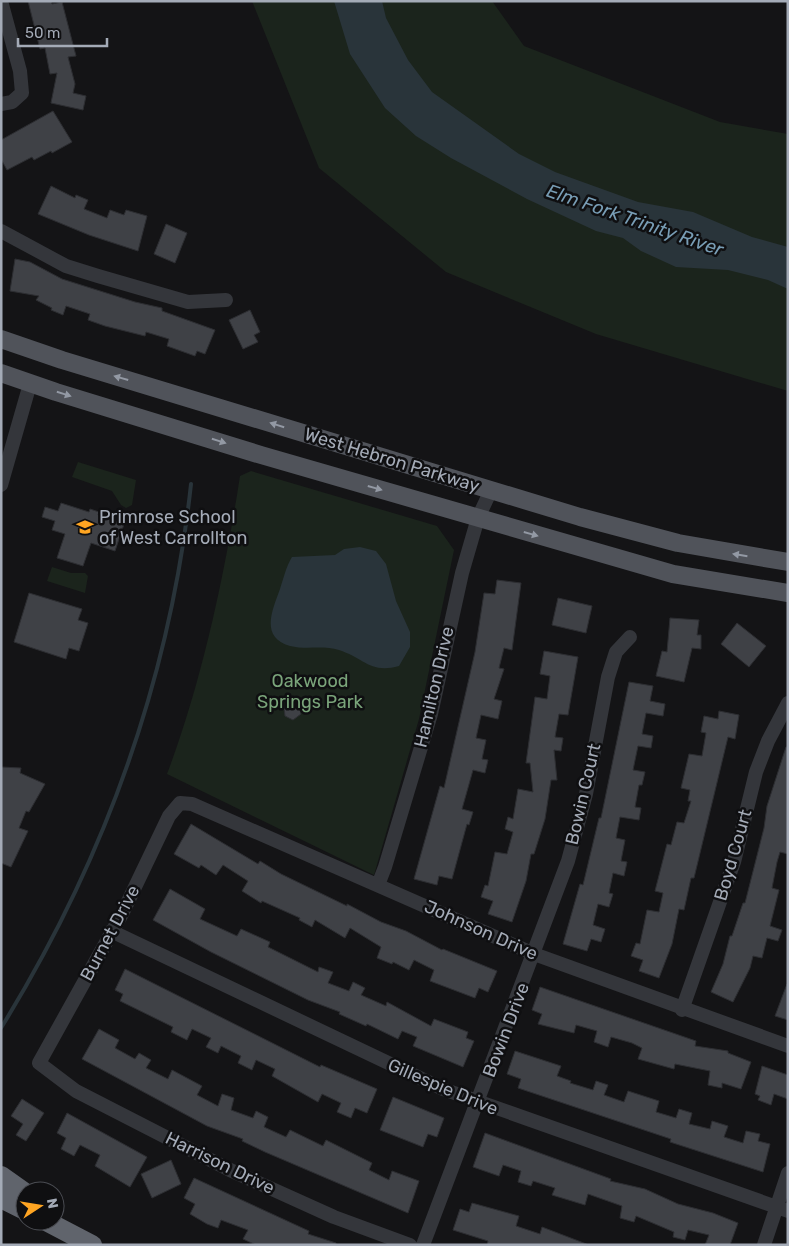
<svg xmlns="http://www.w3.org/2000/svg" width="789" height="1246" font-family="Rubik,sans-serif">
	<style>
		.green { fill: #1b241c }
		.water { fill: #29343a }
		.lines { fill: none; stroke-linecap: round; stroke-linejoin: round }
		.stream { stroke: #29343a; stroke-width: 4 }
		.building { fill: #3f4146; stroke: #2d2e32 }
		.minor { stroke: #34363b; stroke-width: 14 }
		.major { stroke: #50535a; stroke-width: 18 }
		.highway { stroke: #60646c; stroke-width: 20 }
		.oneway { fill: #9399a4 }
		.labels { text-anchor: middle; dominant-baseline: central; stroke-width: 5; stroke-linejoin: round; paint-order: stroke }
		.street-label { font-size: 18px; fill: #a4abb7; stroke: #0f0f11 }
		.poi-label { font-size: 18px; fill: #a4abb7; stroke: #0f0f11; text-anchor: start }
		.park-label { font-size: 18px; fill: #7aa47a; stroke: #0f0f11 }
		.water-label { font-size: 19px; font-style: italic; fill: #789db5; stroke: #0f0f11 }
	</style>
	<rect width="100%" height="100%" fill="#141416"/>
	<path class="green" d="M252,1H492L524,46L720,122L788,134V391L596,334L446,272L319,168Z
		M78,462L136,480L132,505L126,508L121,505L112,491L72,477Z
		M251,471L437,526L454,550L419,719L374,875L167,774C202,682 225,573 240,476Z
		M52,567L71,573H85L88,576L85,593L47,581Z"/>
	<path class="water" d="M334,1H382L386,18L408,60L432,92L519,154L555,172L638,202L693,212L752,237L788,247V289L768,280L728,270L676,267L641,251L623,238L596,231L527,199L451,158L416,136L385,108L350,54Z
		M360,547L376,551L386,564L396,601L410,632V647L399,666C370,674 364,658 339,650C323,645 306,650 290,646C259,637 273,609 280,589C284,577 286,567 292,557L335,555L344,549Z"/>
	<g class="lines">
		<path class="stream" d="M1,1028C104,861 170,679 191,484"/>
	</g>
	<path class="building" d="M28,1H51L52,4L62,2L76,56L68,57L75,84L73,93L86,96L83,110L51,103L57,73L50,74L45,48L40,49Z
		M53,111L72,142L52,153L51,151L34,160L32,157L7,170L1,159V140Z
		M51,186L75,198L76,195L88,200L84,209L107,218L110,210L124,215L126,210L147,216L138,251L89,235L38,214Z
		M166,224L187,233L175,263L154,254Z
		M15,259L30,262L62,279L135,302L162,308V311L215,330L205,354L197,351L195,356L167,346L169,339L146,332L145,336L105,326L88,320L90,314L66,306L63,315L51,310L52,308L36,300L39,296L10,291Z
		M250,310L260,332L254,335L258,342L243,349L229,320Z
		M61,503L89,512L90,509L99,512L98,515L124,524L115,551L91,543L83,566L57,558L65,534L52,530L55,521L42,517L45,507L58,511Z
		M497,580L521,583L512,650L504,648L499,668L504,669L494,699L502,701L498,719L481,715L476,738L486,740L482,759L488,760L485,773L473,770L462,809L473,812L469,825L467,824L452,879L439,876L437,885L414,879L440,786L444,788L475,652L484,593L495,594Z
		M29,593L82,609L78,620L88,623L79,651L69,648L66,659L14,642Z
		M558,598L592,606L586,633L552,625Z
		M670,618L699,620L697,635H701V649L692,648L684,682L656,676L662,651L667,652Z
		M737,623L766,646L749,667L721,644Z
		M544,651L578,657L568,715L559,714L555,737L563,738L561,751L554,750L557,780H551L545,819L534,854H531L526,881L512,922L488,914L493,901L481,897L485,885L488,886L495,852L507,854L513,832L505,829L508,817L513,819L518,789L533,792L530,763H526L535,697L547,699L550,676L540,674Z
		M629,682L653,686L650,701L665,704L663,716L646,713L642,734L653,736L651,748L638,746L633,770L645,772L642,785H639L635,807L641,808L639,820L620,817L616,838L625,840L621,861L627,862L624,876L613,873L609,893L613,894L609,907L598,904L593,925L605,929L601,942L591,939L587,951L563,944L580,884L583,885L599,818H601Z
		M291,702L299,705L301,714L293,720L285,716L284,708Z
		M719,711L739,715L735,739L728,737L694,878H691L684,910L679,909L672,944L659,978L639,971L643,960L631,956L636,943L640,944L647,910L659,912L663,893L655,891L667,844L671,845L677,822L684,823L691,801H688L690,790L681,788L689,754L702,756L706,733L701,732L704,716L718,719Z
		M786,747H788V854L780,852L777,862L772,888L779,890L770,926L782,930L778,941L767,938L762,958L753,956L750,968L733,1002L711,992L723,964L730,936H732L743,903H745L764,828L767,806Z
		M1,767L21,768L20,773L45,784L29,812L26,811L19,828L28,831L11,867L1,863Z
		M191,824L258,864L260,861L281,874L347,906V904L381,922L406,931L442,950L443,949L497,971L488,992L479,988L475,998L430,981L434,970L414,960L409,970L393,962L392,964L377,958L381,947L350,928L345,938L315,920L312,927L299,920L300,918L262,901L261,903L242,891L248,881L223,865L216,875L201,865L199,868L174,854Z
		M170,889L205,909L200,919L237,936L241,929L270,942L268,947L318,972L319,967L333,972L328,983L349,991L353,982L365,988L361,995L386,1006L387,1002L431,1026L434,1019L468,1032L466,1038L474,1041L463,1067L413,1046L417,1037L402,1031L398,1039L367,1024L366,1026L339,1014L340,1012L308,1000L211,952L153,920Z
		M125,969L320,1067L321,1065L377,1089L367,1113L355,1108L351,1118L337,1112L341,1103L322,1094L318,1102L272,1076L275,1069L256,1060L252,1070L238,1063L241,1056L221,1046L218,1053L206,1047L211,1038L192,1029L187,1040L171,1032L173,1027L120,1001L123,994L115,990Z
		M787,984H788V1020L775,1016Z
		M540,987L696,1041L695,1046L728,1051V1053L751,1062L741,1089L722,1083V1088L708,1085L710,1071L675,1064L674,1069L638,1059L642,1048L632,1043L611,1037L608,1047L594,1042L597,1031L576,1025L574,1033L538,1024L542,1014L532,1010Z
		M99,1029L119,1040L115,1048L135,1059L139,1053L151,1060L146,1068L168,1079L172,1070L202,1086L197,1095L218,1106L222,1094L234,1098L231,1110L253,1118L256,1111L268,1117L264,1127L286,1137L290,1130L323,1146L326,1140L372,1163L369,1170L389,1180L392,1171L419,1181L408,1213L265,1152L242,1141L243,1139L207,1126L82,1059Z
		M515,1051L561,1066L557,1076L571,1081L570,1083L593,1090L596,1081L608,1085L604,1095L624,1102L628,1091L659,1101L656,1112L676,1118L679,1109L692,1113L689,1124L710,1129L712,1121L728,1126L724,1137L743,1143L746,1131L760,1134L758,1141L770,1144L763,1172L670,1142L671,1139L518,1088L521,1079L507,1074Z
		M762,1066L788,1075V1099L774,1094L771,1105L758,1100L760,1096L755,1094Z
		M393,1097L444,1118L437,1137L428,1134L423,1147L380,1130Z
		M22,1099L44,1113L26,1141L16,1135L23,1124L11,1116Z
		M67,1113L147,1157L130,1187L95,1166L100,1155L80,1145L74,1156L61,1149L66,1138L57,1133Z
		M485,1133L611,1179L610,1181L645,1189L678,1204L713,1213L738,1223L730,1245H705L709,1235L688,1230L685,1240L673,1237L674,1232L636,1216L634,1222L620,1218L622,1206L588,1194L585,1205L552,1195L555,1188L533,1181L531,1186L518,1182L521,1171L503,1165L499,1176L473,1167Z
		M171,1160L181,1184L152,1198L141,1174Z
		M194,1178L309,1231L308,1234L336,1243V1245H256L243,1239L248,1230L221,1220L218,1228L207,1224L190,1214L195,1204L184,1198Z
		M472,1203L519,1216L516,1226L540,1234L542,1227L589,1245H487L488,1241L453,1230L460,1209L469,1212Z"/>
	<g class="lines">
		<path class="minor" d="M1,1L20,71L22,93L12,102L1,104
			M1,231L66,266L98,276L188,302L226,300
			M1,485L30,384
			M378,885L385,867L431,714L462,573L478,518L491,490
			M111,931L443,1089L788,1211
			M682,1010L734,862L756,772L768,741L788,703
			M410,1245L334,1217L230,1170L76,1091L39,1063L123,912L169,816L180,803L192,804L534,954L788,1046
			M423,1245L568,861L586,794L608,677L616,652L630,637
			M764,1245L788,1173"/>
		<path class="major" d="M1,339L62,360L580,517L678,543L788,562
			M1,373L56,392L261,455L673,574L788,593"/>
		<path class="highway" d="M1,1176L25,1193
			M1,1198L25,1210
			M46,1221L92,1245"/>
	</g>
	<defs><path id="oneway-solid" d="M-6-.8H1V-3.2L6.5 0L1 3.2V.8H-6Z" transform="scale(1.25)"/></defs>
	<g class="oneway">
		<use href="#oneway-solid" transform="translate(121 378) rotate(-164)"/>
		<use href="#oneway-solid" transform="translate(64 394) rotate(17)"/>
		<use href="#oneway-solid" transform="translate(277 425) rotate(-163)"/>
		<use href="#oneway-solid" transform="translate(219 441) rotate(18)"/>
		<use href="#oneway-solid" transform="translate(375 488) rotate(16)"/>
		<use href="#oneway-solid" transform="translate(531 534) rotate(16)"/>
		<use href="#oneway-solid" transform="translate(740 555) rotate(-171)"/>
	</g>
	<defs>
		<g id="school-bare" transform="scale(1.35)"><path d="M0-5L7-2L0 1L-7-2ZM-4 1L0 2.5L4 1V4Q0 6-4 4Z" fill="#ffa522" stroke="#0f0f11" stroke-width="2.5" paint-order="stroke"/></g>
	</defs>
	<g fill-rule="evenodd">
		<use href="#school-bare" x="85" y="527"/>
	</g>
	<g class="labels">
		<g class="street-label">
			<text transform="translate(392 460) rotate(17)">West Hebron Parkway</text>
			<text transform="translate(434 687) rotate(-77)">Hamilton Drive</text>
			<text transform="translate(583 794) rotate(-77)">Bowin Court</text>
			<text transform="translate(733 855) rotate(-74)">Boyd Court</text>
			<text transform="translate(481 930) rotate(24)">Johnson Drive</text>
			<text transform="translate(110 933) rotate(-62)">Burnet Drive</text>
			<text transform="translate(506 1030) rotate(-69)">Bowin Drive</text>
			<text transform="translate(443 1087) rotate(23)">Gillespie Drive</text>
			<text transform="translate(220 1163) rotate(26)">Harrison Drive</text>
		</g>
		<g class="poi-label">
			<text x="99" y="517">Primrose School<tspan x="99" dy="21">of West Carrollton</tspan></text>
		</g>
		<g class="park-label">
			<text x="310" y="681">Oakwood<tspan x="310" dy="21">Springs Park</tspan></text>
		</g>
		<g class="water-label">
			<text transform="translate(635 220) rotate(19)">Elm Fork Trinity River</text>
		</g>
	</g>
	<rect width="789" height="1246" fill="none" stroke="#a4abb7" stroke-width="5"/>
	<g transform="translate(40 1206) rotate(78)"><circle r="24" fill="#0f0f11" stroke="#4b4d53"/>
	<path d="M0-4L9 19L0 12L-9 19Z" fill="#ffa522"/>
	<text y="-8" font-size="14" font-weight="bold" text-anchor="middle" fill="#a4abb7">N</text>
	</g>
	<path d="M18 38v8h89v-8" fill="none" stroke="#a4abb7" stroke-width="2.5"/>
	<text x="25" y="38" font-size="15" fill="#a4abb7" stroke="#0f0f11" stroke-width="4" paint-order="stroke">50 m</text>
</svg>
